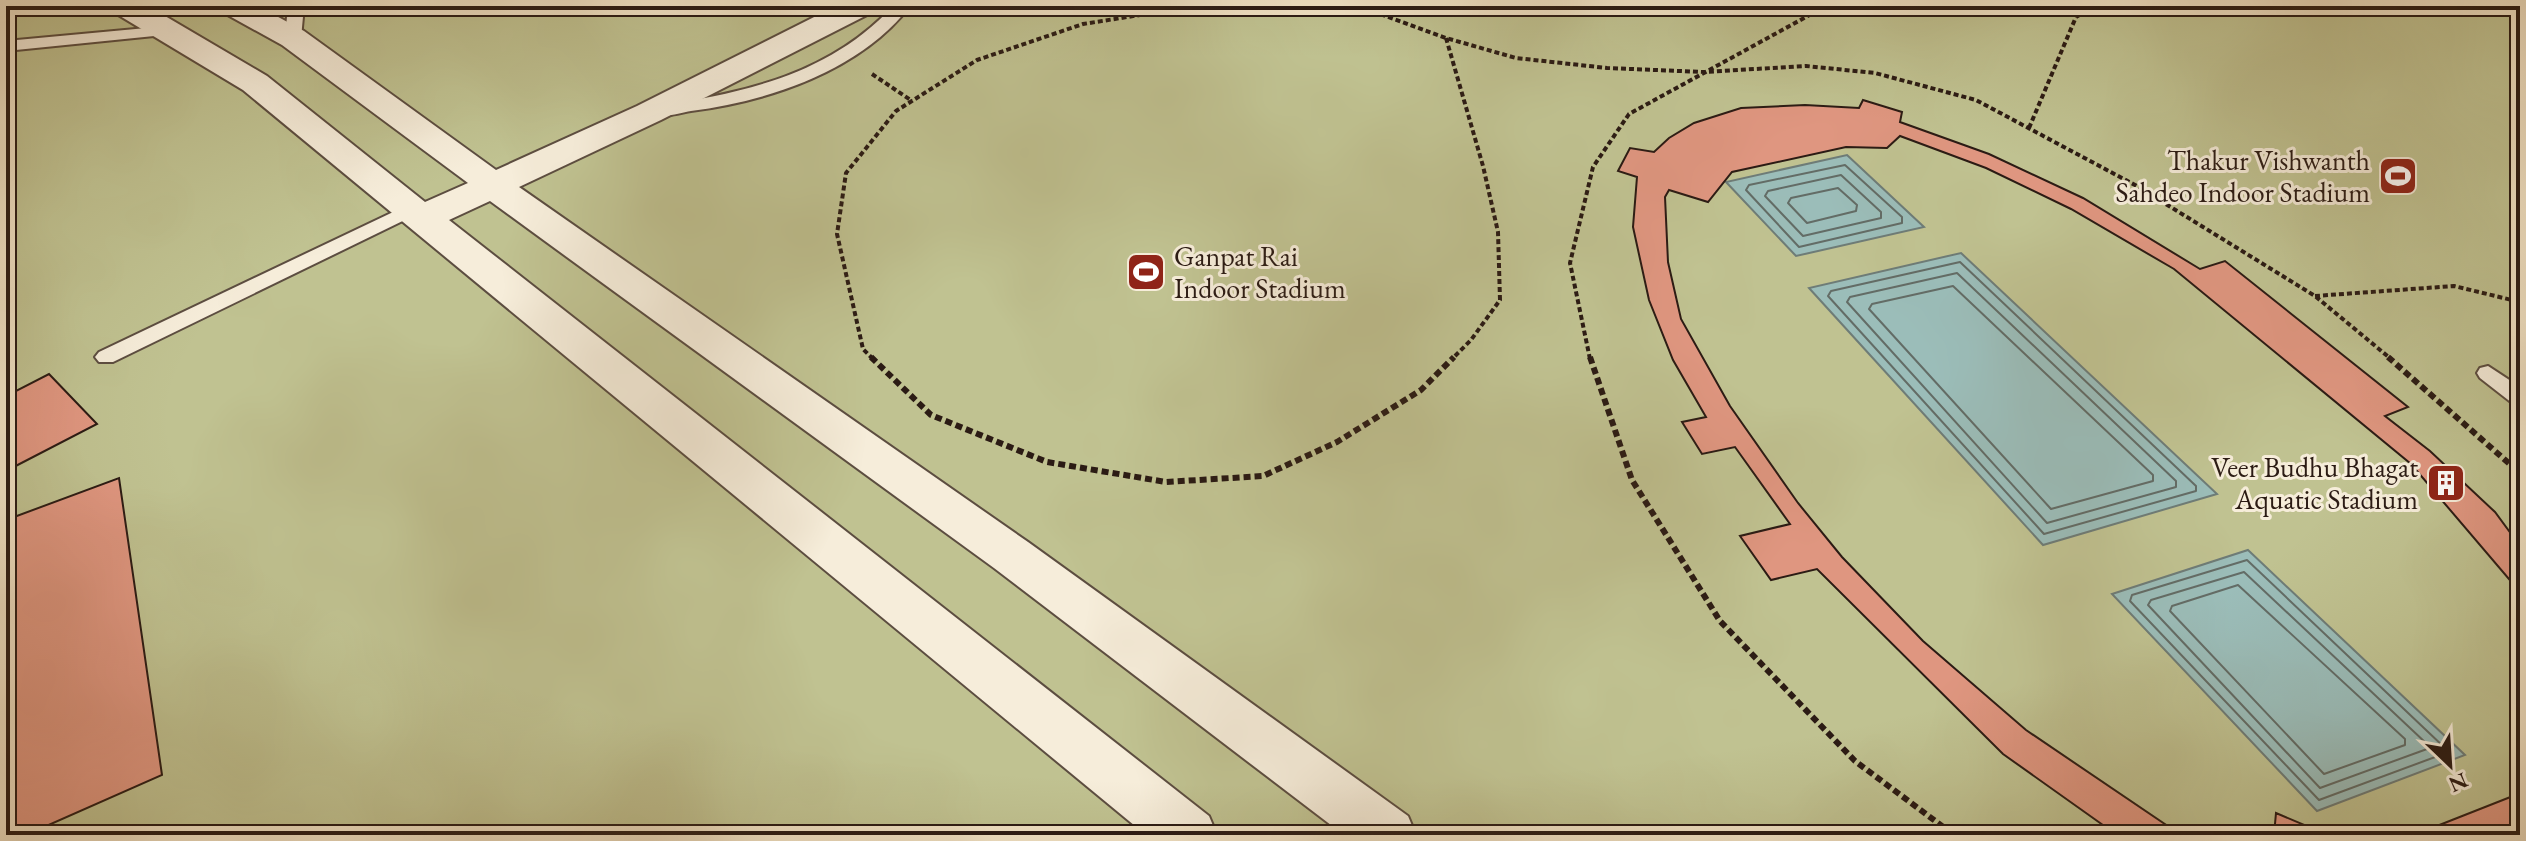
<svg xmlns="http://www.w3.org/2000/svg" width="2526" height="841" font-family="'EB Garamond',serif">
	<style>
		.green { fill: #c0c291; stroke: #766e52; stroke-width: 2 }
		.water { fill: #9bbdb9; stroke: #6e7c77; stroke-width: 2 }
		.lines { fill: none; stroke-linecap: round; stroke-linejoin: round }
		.shore { stroke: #636c66; stroke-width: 2 }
		.building { fill: #df9680; stroke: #2b1b14; stroke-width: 2 }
		.service-casing { stroke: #5c4d40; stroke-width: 4 }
		.minor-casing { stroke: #5c4d40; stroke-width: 4 }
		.path-far1 { stroke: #2b1b14; stroke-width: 4; stroke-dasharray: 5 3; stroke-linecap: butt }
		.path { stroke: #2b1b14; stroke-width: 6; stroke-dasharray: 7 4; stroke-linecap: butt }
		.service { fill: #f6edda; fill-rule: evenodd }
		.minor { fill: #f6edda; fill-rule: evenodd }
		.labels { text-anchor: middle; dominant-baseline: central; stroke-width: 6; stroke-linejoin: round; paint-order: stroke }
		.poi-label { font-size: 28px; fill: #2b1b14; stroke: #f6edda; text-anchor: end }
	</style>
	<rect width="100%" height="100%" fill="#f1e3c6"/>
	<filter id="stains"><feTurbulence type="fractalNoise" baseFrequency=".0025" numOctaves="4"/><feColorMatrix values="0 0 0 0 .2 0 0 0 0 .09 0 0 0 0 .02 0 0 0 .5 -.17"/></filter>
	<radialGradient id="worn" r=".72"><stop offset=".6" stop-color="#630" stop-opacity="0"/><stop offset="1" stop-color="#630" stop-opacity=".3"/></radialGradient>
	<path class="green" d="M6,6H2520V835H6Z"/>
	<path class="water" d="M1847,155L1924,227L1796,256L1726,182Z
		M1961,253L2217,494L2043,545L1809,288Z
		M2248,550L2465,755L2317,811L2112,594Z"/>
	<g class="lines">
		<path class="shore" d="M1845,165L1902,217V223L1799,247L1746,190L1749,185Z
			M1841,175L1881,212V218L1803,236L1765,196L1768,191Z
			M1838,188L1857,205L1856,211L1807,223L1788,203L1791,198Z
			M1960,262L2196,486V491L2044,534L1828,296L1831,291Z
			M1957,273L2176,481V487L2047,523L1847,302L1850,297Z
			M1953,286L2153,475V481L2051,509L1869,309L1872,304Z
			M2247,560L2445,748L2446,753L2319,800L2130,601L2132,595Z
			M2244,572L2427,744V749L2320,788L2148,605L2151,600Z
			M2238,585L2405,739V745L2324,774L2170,611L2172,606Z"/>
	</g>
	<path class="building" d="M1863,100L1902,112L1900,122L1989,154L2083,198L2200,269L2225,261L2408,407L2385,416L2430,451L2495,512L2520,546V592L2411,464L2174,269L2071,209L1986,168L1900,136L1887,148L1846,147L1732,172L1708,202L1669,190L1665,197L1668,262L1681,319L1730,406L1798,503L1842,557L1923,641L2026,730L2181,835H2117L2003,754L1817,569L1771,580L1740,536L1790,524L1735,447L1702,454L1682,422L1706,417L1673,360L1649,300L1633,227L1637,177L1618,171L1630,148L1654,152L1669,138L1694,123L1741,108L1805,105L1859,108Z
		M49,374L97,424L6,471V396Z
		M119,478L162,775L26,835H6V520Z
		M2513,722L2520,725V835H2414L2513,796Z
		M2276,813L2328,835H2274Z"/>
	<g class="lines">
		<g class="service-casing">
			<path id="service" d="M6,6H28L6,14Z
				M288,6H304L301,38L293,43L285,38Z
				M893,6H910C860,71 769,101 691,111C679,113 660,120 650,111L659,106C747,92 830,74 893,6Z
				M168,26L176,31L174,34L6,51V41Z
				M410,204L417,206L419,210L417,214L113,362H99L95,357L99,352Z
				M2488,366L2520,387V406L2512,403L2480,378L2477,373L2480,368Z"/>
		</g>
		<g class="minor-casing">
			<path id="minor" d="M110,6H148L267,76L425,202L468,183L282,45L224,13L219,6H258L304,31L496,170L637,106L836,6H876L871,13L661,120L519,187L1028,542L1408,816L1416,835H1344L994,568L490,201L449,220L1209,816L1217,835H1146L243,90L115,13Z"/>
		</g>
		<path class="path-far1" d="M1358,6L1446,38L1516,58L1607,68L1704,72L1806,66L1875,73L1976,100L2135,185L2315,296L2391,359
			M1446,38L1483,166L1498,232L1500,300L1471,340L1452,359
			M872,74L912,101
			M2029,128L2076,17L2095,6
			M2315,296L2454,286L2520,302
			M873,359L863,349L837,234L846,173L896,111L977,60L1083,24L1197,6
			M1590,359L1570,263L1593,167L1629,114L1826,6"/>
		<path class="path" d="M871,357L931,415L1047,462L1166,482L1263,476L1337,442L1421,390L1454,357
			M1590,357L1632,480L1720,621L1855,761L1954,835
			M2388,357L2520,473"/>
		<use href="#service" class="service"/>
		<use href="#minor" class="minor"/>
	</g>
	<defs>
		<g id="stadium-square" transform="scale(2)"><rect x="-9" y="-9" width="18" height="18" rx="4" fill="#8f2418" stroke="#f6edda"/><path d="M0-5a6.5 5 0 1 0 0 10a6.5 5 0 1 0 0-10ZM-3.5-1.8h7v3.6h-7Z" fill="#fff"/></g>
		<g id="building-square" transform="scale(2)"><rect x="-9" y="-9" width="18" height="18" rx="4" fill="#8f2418" stroke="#f6edda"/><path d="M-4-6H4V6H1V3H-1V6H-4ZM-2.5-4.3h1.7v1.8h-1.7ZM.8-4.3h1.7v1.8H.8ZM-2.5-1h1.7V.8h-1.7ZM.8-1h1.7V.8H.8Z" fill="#fff"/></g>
	</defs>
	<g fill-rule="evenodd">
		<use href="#stadium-square" x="2398" y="176"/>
		<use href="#stadium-square" x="1146" y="272"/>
		<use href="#building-square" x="2446" y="483"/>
	</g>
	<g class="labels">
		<g class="poi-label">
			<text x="2370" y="160">Thakur Vishwanth<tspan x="2370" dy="32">Sahdeo Indoor Stadium</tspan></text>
			<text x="1174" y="256" text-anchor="start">Ganpat Rai<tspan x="1174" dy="32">Indoor Stadium</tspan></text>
			<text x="2418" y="467">Veer Budhu Bhagat<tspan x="2418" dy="32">Aquatic Stadium</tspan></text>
		</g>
	</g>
	<rect width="2526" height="841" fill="none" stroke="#f1e3c6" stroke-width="32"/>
	<rect x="8" y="8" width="2510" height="825" fill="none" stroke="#2b1b14" stroke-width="4"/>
	<rect x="16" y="16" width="2494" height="809" fill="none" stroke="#2b1b14" stroke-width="2"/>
	<g transform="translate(2450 765) rotate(155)" stroke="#f6edda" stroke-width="6" paint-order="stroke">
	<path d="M0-6L14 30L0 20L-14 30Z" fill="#2b1b14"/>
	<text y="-12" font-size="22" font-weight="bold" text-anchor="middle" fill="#2b1b14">N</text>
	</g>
	<rect width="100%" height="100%" filter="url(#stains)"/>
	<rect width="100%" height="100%" fill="url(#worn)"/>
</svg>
